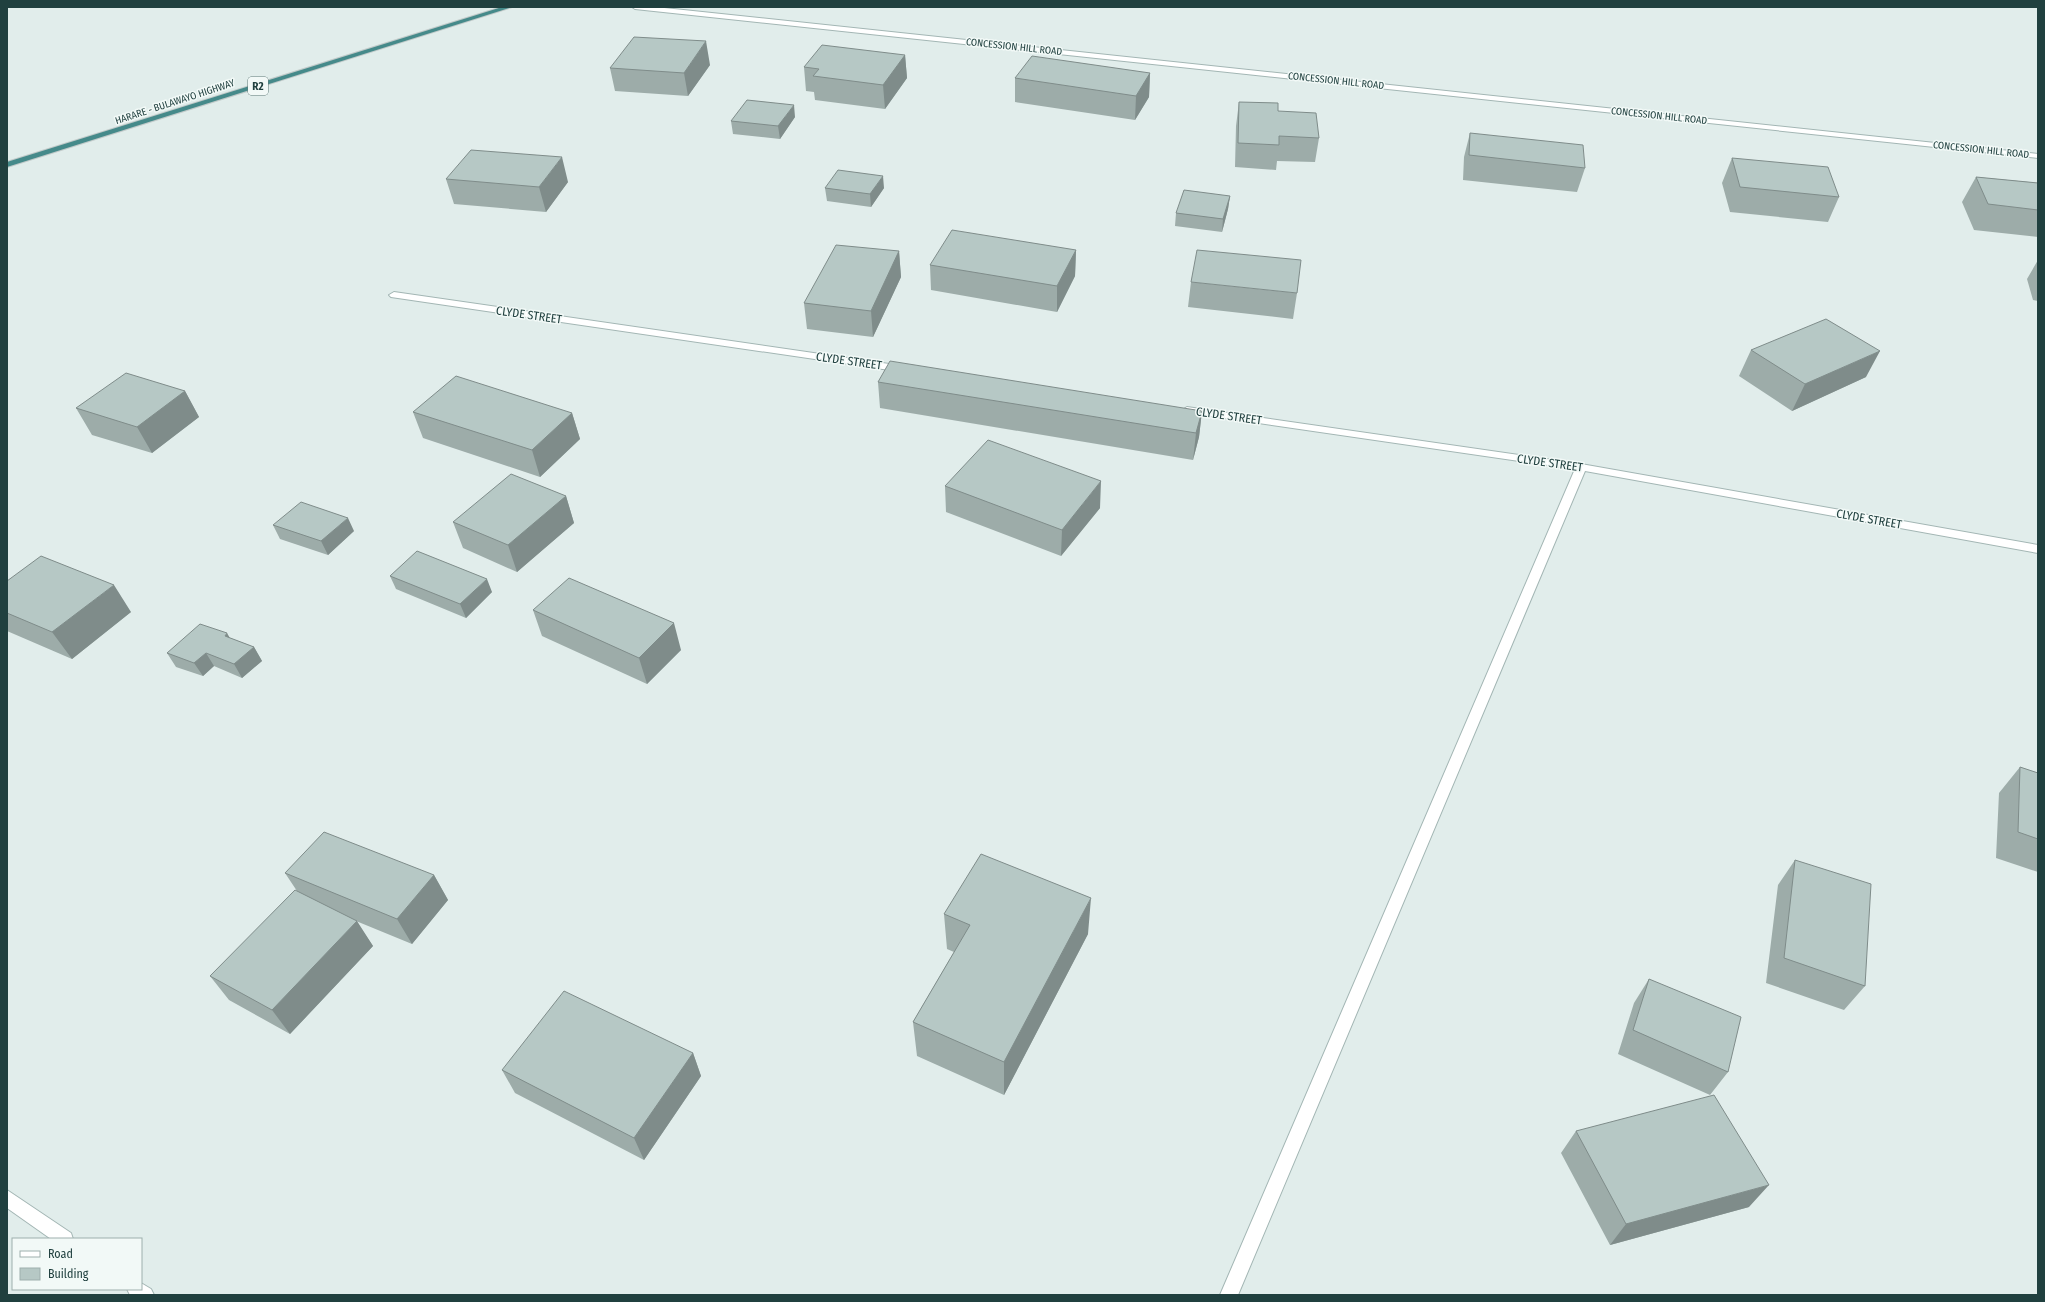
<svg xmlns="http://www.w3.org/2000/svg" width="2045" height="1302" font-family="'Fira Sans Condensed',sans-serif">
	<style>
		.lines { fill: none; stroke-linecap: round; stroke-linejoin: round }
		.minor-casing { stroke: #a3b6b4; stroke-width: 2 }
		.trunk-casing { stroke: #c1cac9; stroke-width: 2 }
		.minor { fill: #fff; fill-rule: evenodd }
		.trunk { fill: #458a8a; fill-rule: evenodd }
		.wall { fill: #9daca9 }
		.shaded-wall { fill: #7f8c8a }
		.building { fill: #b6c8c5; stroke: #7f8c8a }
		.labels { text-anchor: middle; dominant-baseline: central; stroke-width: 3; stroke-linejoin: round; paint-order: stroke }
		.far-street-label { font-size: 10px; fill: #20403f; stroke: #f2f9f7 }
		.shield { fill: #f2f9f7; stroke: #5f7876; stroke-width: 1 }
		.shield-label { font-size: 11px; font-weight: bold; fill: #20403f }
		.street-label { font-size: 12px; fill: #20403f; stroke: #f2f9f7 }
	</style>
	<rect width="100%" height="100%" fill="#e1edeb"/>
	<g class="lines">
		<g class="minor-casing">
			<path id="minor" d="M632,7H655L2038,154V158L635,9Z
				M394,292L903,366L908,369L903,372L391,297L389,295Z
				M1187,407L1581,464L2038,545V553L1585,471L1238,1295H1220L1575,469L1183,412L1182,410Z
				M7,1190L71,1233L73,1239H51L7,1208Z
				M141,1283L151,1289L154,1295H130L127,1289H141Z"/>
		</g>
		<g class="trunk-casing">
			<path id="trunk" d="M502,7H512L7,167V162Z"/>
		</g>
		<use href="#minor" class="minor"/>
		<use href="#trunk" class="trunk"/>
	</g>
	<path class="wall" d="M905,55L907,78L885,109L815,100L814,92L806,91L804,67Z
		M710,65L688,96L615,91L610,68Z
		M1150,73L1149,97L1135,120L1015,102V78Z
		M1239,102L1278,111L1319,138L1315,162L1277,161L1276,170L1235,167L1236,126Z
		M795,117L780,139L733,134L731,121Z
		M1470,133L1585,168L1577,192L1463,180L1464,157Z
		M1732,158L1839,197L1828,222L1730,212L1722,183Z
		M1976,177L2038,183V237L1974,230L1962,202Z
		M446,179L568,182L546,212L454,204Z
		M825,188H884L871,207L827,201Z
		M1230,196L1228,209L1222,232L1175,226L1176,213Z
		M1076,250L1075,276L1057,312L931,290L930,265Z
		M899,251L901,277L873,337L807,329L804,303Z
		M2038,260V301L2033,300L2027,279Z
		M1191,282L1297,293L1293,319L1188,307Z
		M1751,350L1866,377L1792,411L1739,376Z
		M878,382L1202,411L1199,437L1193,460L880,408Z
		M185,391L199,417L152,453L92,435L76,408Z
		M413,412L572,413L580,439L540,477L423,438Z
		M945,486L1100,508L1061,556L946,512Z
		M566,496L574,523L517,572L463,548L453,522Z
		M273,525L354,531L328,555L280,539Z
		M390,576L492,592L466,618L396,589Z
		M7,581L131,612L72,659L7,631Z
		M533,610L681,650L647,684L542,636Z
		M230,638L254,647L262,661L242,678L214,666L203,676L176,667L167,653Z
		M2020,767L2038,773V872L1996,858L1999,793Z
		M1795,860L1865,986L1844,1010L1766,983L1778,885Z
		M285,873L434,875L448,900L412,944L356,921L373,946L290,1034L229,1000L210,976L297,891Z
		M944,914L1088,934L1004,1095L917,1056L913,1022L954,952L947,949Z
		M1649,979L1728,1072L1710,1095L1618,1054L1634,1003Z
		M693,1053L701,1076L644,1160L515,1093L502,1070Z
		M1576,1131L1749,1207L1610,1245L1561,1153Z"/>
	<path class="shaded-wall" d="M706,41L710,65L688,96L684,73Z
		M905,55L907,78L885,109L883,85Z
		M1150,73L1149,97L1135,120L1136,96Z
		M794,105L795,117L780,139L778,126Z
		M562,157L568,182L546,212L539,187Z
		M883,176L884,188L871,207L870,194Z
		M1230,196L1228,209L1222,232L1223,219Z
		M1076,250L1075,276L1057,312V286Z
		M899,251L901,277L873,337L871,311Z
		M1880,351L1866,377L1792,411L1805,384Z
		M185,391L199,417L152,453L137,427Z
		M1202,411L1199,437L1193,460L1196,433Z
		M572,413L580,439L540,477L532,450Z
		M1101,481L1100,508L1061,556L1062,530Z
		M566,496L574,523L517,572L508,545Z
		M348,518L354,531L328,555L321,541Z
		M487,579L492,592L466,618L460,604Z
		M114,585L131,612L72,659L52,632Z
		M674,623L681,650L647,684L639,658Z
		M227,633L235,647L225,636Z
		M254,647L262,661L242,678L234,664Z
		M206,653L214,666L203,676L194,663Z
		M434,875L448,900L412,944L397,919Z
		M1091,898L1088,934L1004,1095V1062Z
		M357,921L373,946L290,1034L272,1010Z
		M693,1053L701,1076L644,1160L634,1138Z
		M1769,1185L1749,1207L1610,1245L1626,1224Z"/>
	<path class="building" d="M634,37L706,41L684,73L610,68Z
		M822,45L905,55L883,85L813,76L819,69L804,67Z
		M1032,56L1150,73L1136,96L1015,78Z
		M747,100L794,105L778,126L731,121Z
		M1239,102L1278,103V111L1316,113L1319,138L1279,136V145L1238,143Z
		M1470,133L1583,145L1585,168L1469,155Z
		M471,150L562,157L539,187L446,179Z
		M1732,158L1828,167L1839,197L1740,187Z
		M838,170L883,176L870,194L825,188Z
		M1976,177L2038,183V210L1988,204Z
		M1184,190L1230,196L1223,219L1176,213Z
		M952,230L1076,250L1057,286L930,265Z
		M836,245L899,251L871,311L804,303Z
		M1197,250L1301,260L1297,293L1191,282Z
		M1826,319L1880,351L1805,384L1751,350Z
		M890,361L1202,411L1196,433L878,382Z
		M126,373L185,391L137,427L76,408Z
		M456,376L572,413L532,450L413,412Z
		M988,440L1101,481L1062,530L945,486Z
		M511,474L566,496L508,545L453,522Z
		M301,502L348,518L321,541L273,525Z
		M417,551L487,579L460,604L390,576Z
		M41,556L114,585L52,632L7,613V581Z
		M569,578L674,623L639,658L533,610Z
		M200,624L227,633L225,636L254,647L234,664L206,653L194,663L167,653Z
		M2020,767L2038,773V839L2018,832Z
		M324,832L434,875L397,919L285,873Z
		M981,854L1091,898L1004,1062L913,1022L970,925L944,914Z
		M1795,860L1871,884L1865,986L1784,958Z
		M295,890L357,921L272,1010L210,976Z
		M1649,979L1741,1017L1728,1072L1633,1030Z
		M564,991L693,1053L634,1138L502,1070Z
		M1714,1095L1769,1185L1626,1224L1576,1131Z"/>
	<g class="labels">
		<g class="far-street-label">
			<text transform="translate(1014 47) rotate(6)">CONCESSION HILL ROAD</text>
			<text transform="translate(1336 81) rotate(6)">CONCESSION HILL ROAD</text>
			<text transform="translate(175 102) rotate(-18)">HARARE - BULAWAYO HIGHWAY</text>
			<text transform="translate(1659 116) rotate(6)">CONCESSION HILL ROAD</text>
			<text transform="translate(1981 150) rotate(6)">CONCESSION HILL ROAD</text>
		</g>
		<rect class="shield" x="248" y="77" width="20" height="18" rx="3"/>
		<g class="shield-label">
			<text x="258" y="86">R2</text>
		</g>
		<g class="street-label">
			<text transform="translate(529 315) rotate(8)">CLYDE STREET</text>
			<text transform="translate(849 361) rotate(8)">CLYDE STREET</text>
			<text transform="translate(1229 416) rotate(8)">CLYDE STREET</text>
			<text transform="translate(1550 463) rotate(8)">CLYDE STREET</text>
			<text transform="translate(1869 519) rotate(10)">CLYDE STREET</text>
		</g>
	</g>
	<rect width="2045" height="1302" fill="none" stroke="#20403f" stroke-width="16"/>
	<rect x="12" y="1238" width="130" height="52" fill="#f2f9f7" stroke="#9eafad"/>
	<rect x="20" y="1251" width="20" height="6" fill="#ffffff" stroke="#9eafad"/>
	<text x="48" y="1258" font-size="12" fill="#20403f">Road</text>
	<rect x="20" y="1268" width="20" height="12" fill="#b6c8c5" stroke="#9eafad"/>
	<text x="48" y="1278" font-size="12" fill="#20403f">Building</text>
</svg>
